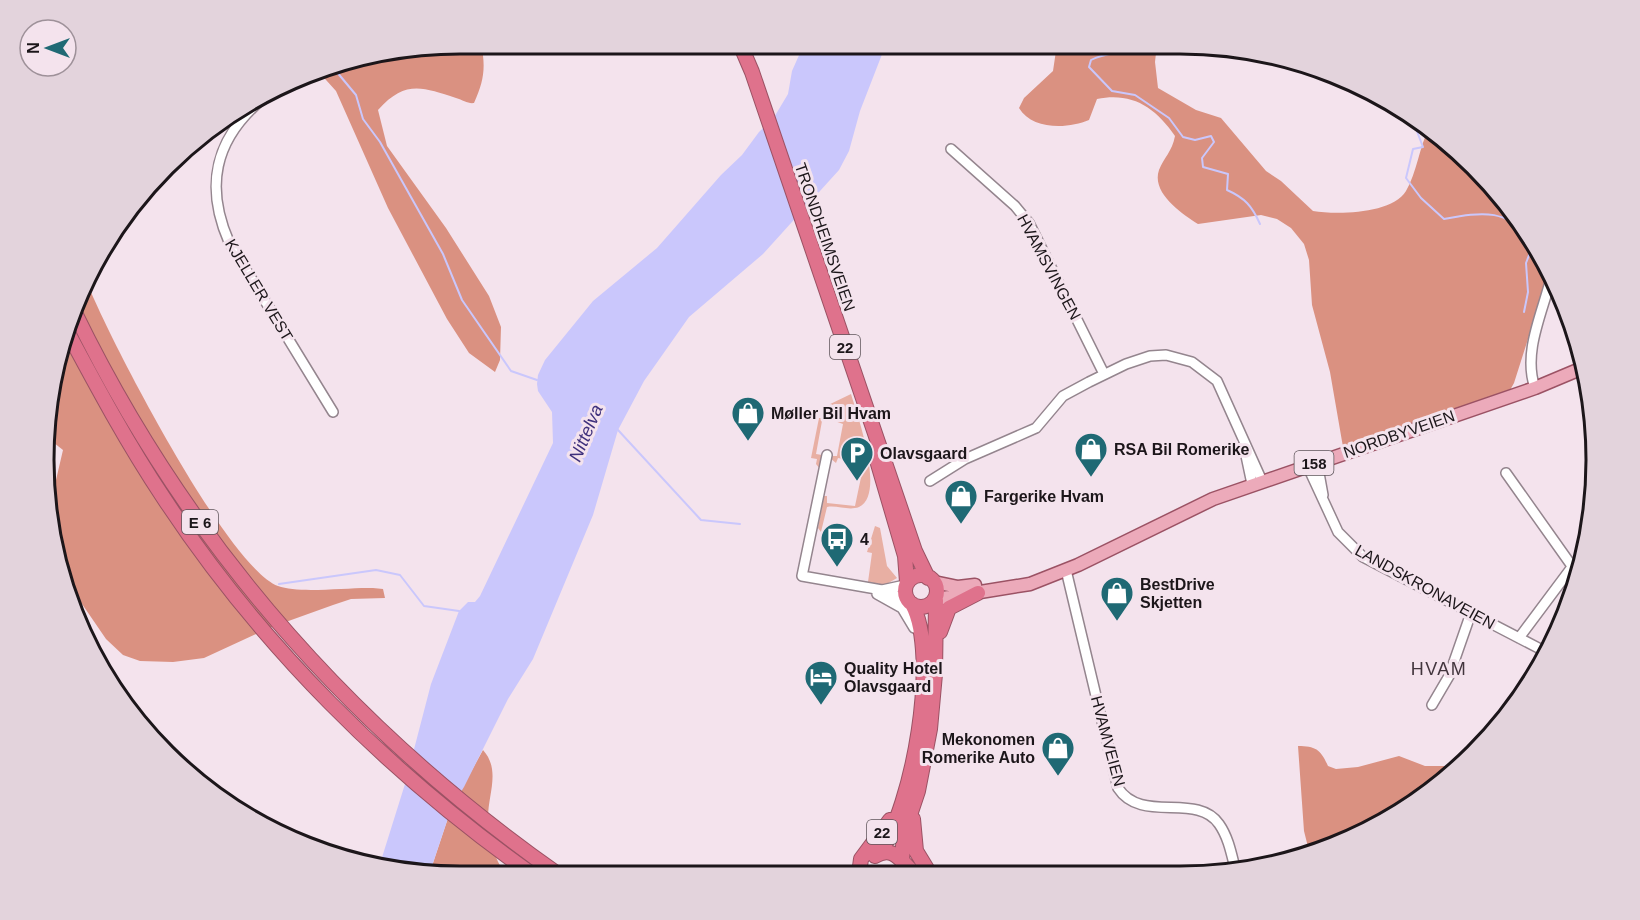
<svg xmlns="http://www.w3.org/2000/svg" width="1640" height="920" font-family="Helvetica,sans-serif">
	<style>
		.green { fill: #e8afa3 }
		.forest { fill: #da9181 }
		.water { fill: #cac7fc }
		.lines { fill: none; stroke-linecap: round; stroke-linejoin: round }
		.stream { stroke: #cac7fc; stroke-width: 2 }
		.minor-casing { stroke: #94858e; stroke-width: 12 }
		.major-casing { stroke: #9b5264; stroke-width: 15 }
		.highway-casing { stroke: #9b5264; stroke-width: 16 }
		.minor { stroke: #fff; stroke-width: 9 }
		.major { stroke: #ecaaba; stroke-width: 12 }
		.highway { stroke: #df728c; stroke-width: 14 }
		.labels { text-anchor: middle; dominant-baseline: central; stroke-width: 6; stroke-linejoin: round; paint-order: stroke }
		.shield { fill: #f4e3ed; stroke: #5d5459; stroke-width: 1.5 }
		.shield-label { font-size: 15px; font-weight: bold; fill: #1c161a }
		.street-label { font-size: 16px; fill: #1c161a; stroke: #f4e3ed }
		.poi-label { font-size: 16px; font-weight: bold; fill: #1c161a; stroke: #f4e3ed; text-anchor: start }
		.water-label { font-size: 18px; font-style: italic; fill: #3f317c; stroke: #f4e3ed }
		.neighbourhood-label { font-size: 18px; letter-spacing: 1.5px; fill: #42353d; stroke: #f4e3ed }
		.rim { fill: none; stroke: #1c161a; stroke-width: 3 }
	</style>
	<rect width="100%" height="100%" fill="#f4e3ed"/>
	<path class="green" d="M851,394C857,414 886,495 859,507C849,511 837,505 827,507L821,532L818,528L824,496H827V503L855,506L864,463L838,458L836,463L830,458L831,456H837L843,424L829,419L822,421L816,454L822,455L820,469L816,464L817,459L811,458L819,418H821L824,407Z
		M875,526L880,528L887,566L897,578L885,585L868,582L872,553L867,552Z"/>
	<path class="forest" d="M460,44H481C486,67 484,81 474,103C468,104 463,100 456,98C422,87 405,80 378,110L387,146L446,228L489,296L501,327L500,360L495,372L469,353L447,319L388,208L336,91L317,70L326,65Z
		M1057,44H1157L1155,62L1158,88L1196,110L1221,118L1266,171L1281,181L1313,211C1337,215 1392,214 1406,191C1417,172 1419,148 1429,128L1455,147L1458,151L1460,164C1493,168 1533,243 1550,270L1514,383L1509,392L1381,435L1362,438L1343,447L1330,372L1312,305L1309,260L1304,244L1291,228L1277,219L1261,215L1198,224C1182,214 1151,193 1159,170C1164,157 1172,152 1175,136C1155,107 1132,92 1097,99L1089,120C1068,129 1032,130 1019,108L1024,98L1053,71Z
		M88,285C111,342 228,568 278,586C299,594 349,587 373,588L383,589L385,598L351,599L333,605L269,628L204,658L173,662L140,661L123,655L106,639L67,582L47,500L56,480L63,450L49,439L58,352Z
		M1298,746C1316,746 1321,750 1328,766L1336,769L1358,767L1399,756L1425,766H1460L1411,806L1310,855L1304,831Z
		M483,750C501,770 488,794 488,818C488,839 494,858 506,875H429L452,806Z"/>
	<path class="water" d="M804,44H886L860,111L849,151L839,170L763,254L689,317L644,381L618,430L593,515L533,659L508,699L464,787L452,806L429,875L379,867L405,784L431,684L459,611L468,602H475L480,596L553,443L552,412L538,391L537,384L538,375L545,360L593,301L657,248L721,175L742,155L759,132L773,119L788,94L792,71Z"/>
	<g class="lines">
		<path class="stream" d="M1143,44C1128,56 1109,50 1091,60L1089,67L1112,91L1135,95L1169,118L1183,137L1195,140L1211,136L1214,142L1202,158L1203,167L1228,174L1227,190C1245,198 1252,206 1260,224
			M336,71L356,95L363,119L380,142L443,254L462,300L511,371L537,380
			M1411,116L1423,147L1413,149L1406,178L1421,198L1444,219C1482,212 1510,207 1533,245L1526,263L1528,292L1524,312
			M618,430L701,520L740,524
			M279,584L376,570L400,575L424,606L459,611"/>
		<g class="minor-casing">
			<path id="minor" d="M260,101C214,141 205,187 229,242L333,412
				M951,149L1015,206L1029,223L1104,374
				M1535,388C1522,351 1544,310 1552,274
				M1245,451L1252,484
				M827,455L802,576L882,590L907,600
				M1317,462L1323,495
				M1307,465L1338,532L1363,557L1548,653
				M1506,473L1579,576
				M930,481L965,459L1036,428L1063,396L1089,382L1126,364L1150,356L1166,355L1192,362L1217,381L1262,481
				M1066,570L1118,788C1141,824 1197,792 1219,824C1229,838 1232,857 1236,872
				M882,590L905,585
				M877,594L902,608L914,628
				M1519,638L1572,567
				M1432,705L1449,676L1471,613"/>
		</g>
		<g class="major-casing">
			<path id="major" d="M934,582L958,587L975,585
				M937,599L1030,584L1078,565L1213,499L1535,388L1585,367"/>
		</g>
		<g class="highway-casing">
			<path id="highway" d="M740,44L752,72L915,551L928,578
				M75,313C187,543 351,729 559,875
				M67,331C97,387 127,443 163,497C260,645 389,773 533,875
				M876,457L905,556L907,582
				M905 591a16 16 0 1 1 32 0a16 16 0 1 1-32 0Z
				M940,632L949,608L978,593
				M913,819L916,851L930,874
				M879,854C913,806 940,656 912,604
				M875,856C894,844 902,863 915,874
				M902,860L904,833L918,791L930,729L935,674L936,600
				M859,874L861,859L890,820"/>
		</g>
		<use href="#minor" class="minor"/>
		<use href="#major" class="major"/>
		<use href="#highway" class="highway"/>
	</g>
	<defs>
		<g id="shop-pin" transform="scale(1.725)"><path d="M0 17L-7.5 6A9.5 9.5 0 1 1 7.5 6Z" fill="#1f6974" stroke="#f4e3ed"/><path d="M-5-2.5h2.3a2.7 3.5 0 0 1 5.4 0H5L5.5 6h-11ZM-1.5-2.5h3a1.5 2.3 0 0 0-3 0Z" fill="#fff"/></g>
		<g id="parking-pin" transform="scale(1.725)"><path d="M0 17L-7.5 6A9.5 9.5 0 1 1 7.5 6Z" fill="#1f6974" stroke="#f4e3ed"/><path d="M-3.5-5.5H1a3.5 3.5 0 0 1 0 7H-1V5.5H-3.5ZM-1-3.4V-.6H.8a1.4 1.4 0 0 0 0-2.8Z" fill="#fff"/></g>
		<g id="bus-pin" transform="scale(1.725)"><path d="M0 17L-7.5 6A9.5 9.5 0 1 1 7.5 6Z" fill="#1f6974" stroke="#f4e3ed"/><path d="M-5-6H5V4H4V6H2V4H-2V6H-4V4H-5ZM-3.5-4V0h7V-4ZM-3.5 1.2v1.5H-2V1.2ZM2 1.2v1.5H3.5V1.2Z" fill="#fff"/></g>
		<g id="hotel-pin" transform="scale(1.725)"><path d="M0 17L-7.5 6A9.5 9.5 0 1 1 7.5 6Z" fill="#1f6974" stroke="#f4e3ed"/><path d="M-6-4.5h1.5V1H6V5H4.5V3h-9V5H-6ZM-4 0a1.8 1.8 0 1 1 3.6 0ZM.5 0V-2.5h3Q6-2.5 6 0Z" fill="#fff"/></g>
	</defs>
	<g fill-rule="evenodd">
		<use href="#shop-pin" x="748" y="413"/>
		<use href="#shop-pin" x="1091" y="449"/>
		<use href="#parking-pin" x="857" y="453"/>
		<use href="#shop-pin" x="961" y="496"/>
		<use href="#bus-pin" x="837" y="539"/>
		<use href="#shop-pin" x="1117" y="593"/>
		<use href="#hotel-pin" x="821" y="677"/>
		<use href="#shop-pin" x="1058" y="748"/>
	</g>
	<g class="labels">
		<g class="shield">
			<rect x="830" y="335" width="30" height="24" rx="4.5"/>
			<rect x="1294.5" y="451" width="39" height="24" rx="4.5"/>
			<rect x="182" y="510" width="36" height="24" rx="4.5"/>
			<rect x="867" y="820" width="30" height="24" rx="4.5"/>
		</g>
		<g class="shield-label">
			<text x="845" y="347">22</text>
			<text x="1314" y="463">158</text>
			<text x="200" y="522">E 6</text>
			<text x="882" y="832">22</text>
		</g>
		<g class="street-label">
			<text transform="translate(825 237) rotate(71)">TRONDHEIMSVEIEN</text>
			<text transform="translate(1049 267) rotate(62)">HVAMSVINGEN</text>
			<text transform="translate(259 290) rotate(59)">KJELLER VEST</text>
			<text transform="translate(1399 434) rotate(-19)">NORDBYVEIEN</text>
			<text transform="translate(1425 587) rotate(29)">LANDSKRONAVEIEN</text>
			<text transform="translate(1108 741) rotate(75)">HVAMVEIEN</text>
		</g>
		<g class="poi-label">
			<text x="771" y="413">Møller Bil Hvam</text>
			<text x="1114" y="449">RSA Bil Romerike</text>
			<text x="880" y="453">Olavsgaard</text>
			<text x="984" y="496">Fargerike Hvam</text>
			<text x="860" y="539">4</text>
			<text x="1140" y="584">BestDrive<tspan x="1140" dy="18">Skjetten</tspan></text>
			<text x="844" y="668">Quality Hotel<tspan x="844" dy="18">Olavsgaard</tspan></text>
			<text x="1035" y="739" text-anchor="end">Mekonomen<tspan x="1035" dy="18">Romerike Auto</tspan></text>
		</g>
		<g class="water-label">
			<text transform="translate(586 433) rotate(-67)">Nittelva</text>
		</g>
		<g class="neighbourhood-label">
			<text x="1439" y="669">HVAM</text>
		</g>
	</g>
	<path d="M0 0H1640V920H0ZM460 54H1180A406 406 0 0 1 1586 460V460A406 406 0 0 1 1180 866H460A406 406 0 0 1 54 460V460A406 406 0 0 1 460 54Z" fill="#e3d3dc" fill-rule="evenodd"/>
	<path class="rim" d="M460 54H1180A406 406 0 0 1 1586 460V460A406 406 0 0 1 1180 866H460A406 406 0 0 1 54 460V460A406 406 0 0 1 460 54Z"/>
	<g transform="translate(48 48) rotate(270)"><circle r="28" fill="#f4e3ed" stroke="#9e9199" stroke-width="1.5"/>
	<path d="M0-4.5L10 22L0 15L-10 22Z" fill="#1f6974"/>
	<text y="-9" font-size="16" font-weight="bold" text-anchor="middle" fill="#1c161a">N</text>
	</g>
</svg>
